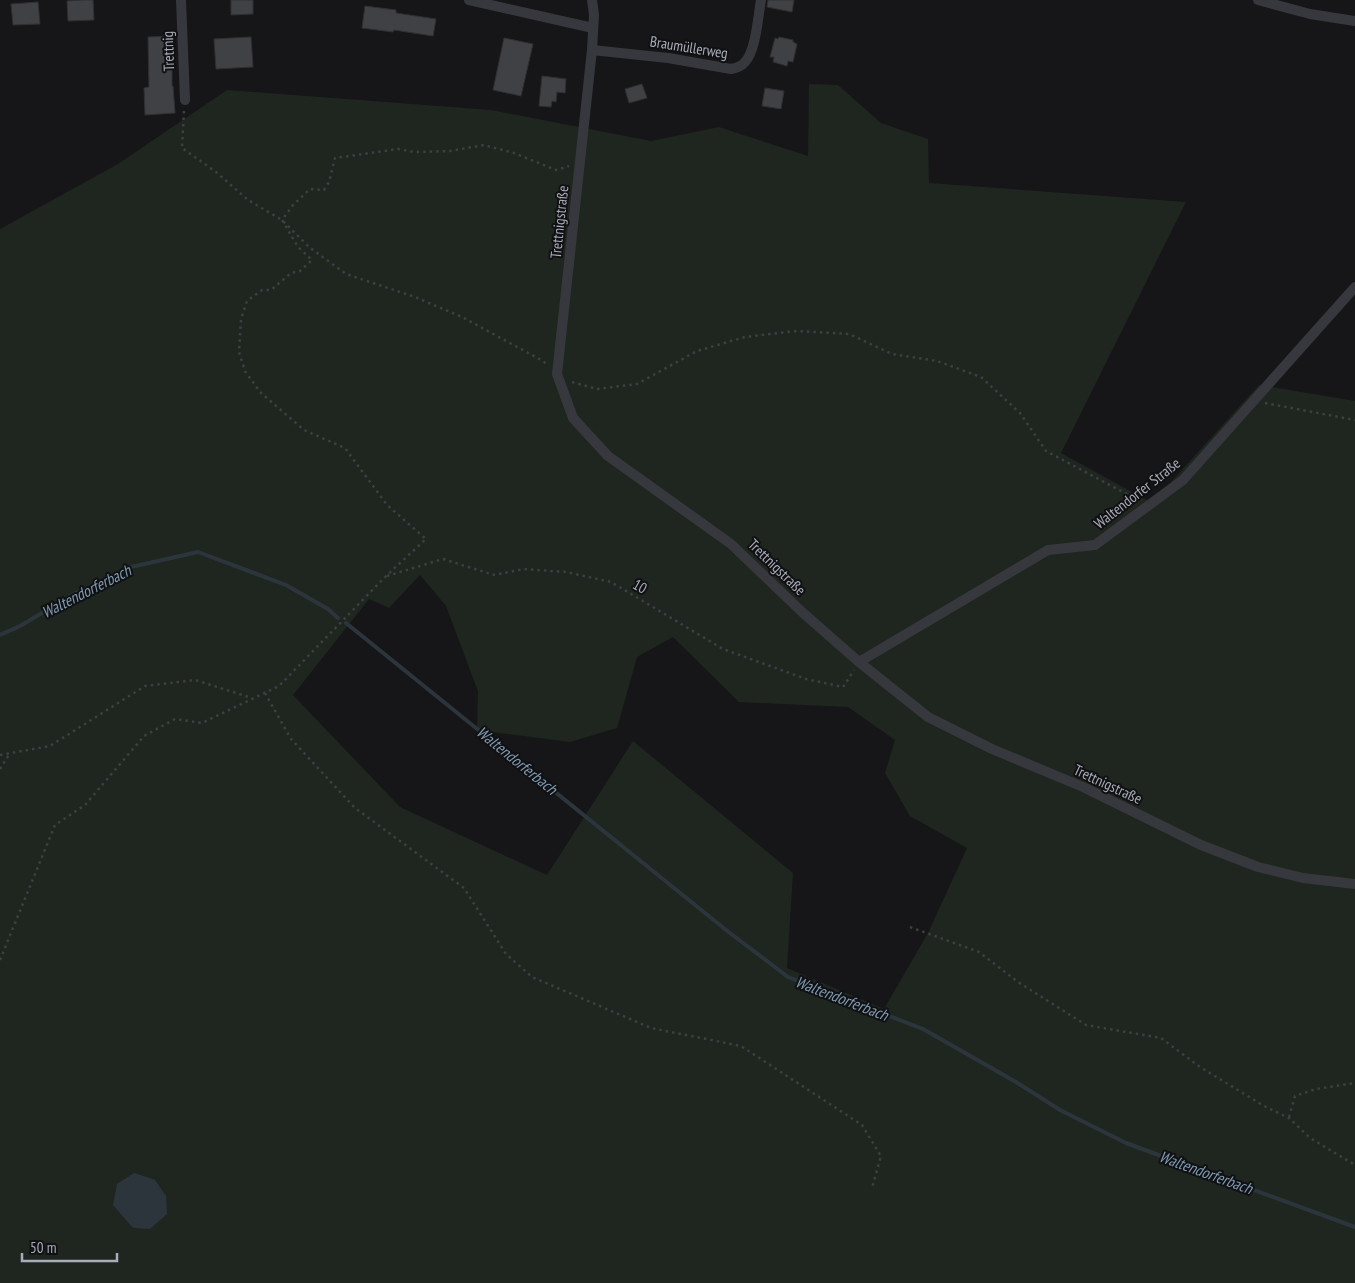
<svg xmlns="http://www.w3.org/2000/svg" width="1355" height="1283" font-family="'PT Sans Narrow',sans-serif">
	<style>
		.green { fill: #1e261f; fill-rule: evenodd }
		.water { fill: #2c353c }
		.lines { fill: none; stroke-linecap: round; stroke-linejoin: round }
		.stream { stroke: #2c353c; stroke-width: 4 }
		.building { fill: #404145; stroke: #303034 }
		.path { stroke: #3d3f44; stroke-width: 2.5; stroke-dasharray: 2.5 4; stroke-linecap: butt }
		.minor { stroke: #37383d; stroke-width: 10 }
		.labels { text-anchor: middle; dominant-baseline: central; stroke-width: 4; stroke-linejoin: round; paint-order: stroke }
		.street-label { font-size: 15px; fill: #a8adb8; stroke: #111113 }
		.water-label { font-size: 16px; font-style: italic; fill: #7f9bb3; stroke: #111113 }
	</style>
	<rect width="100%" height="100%" fill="#161618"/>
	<path class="green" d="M809,84L838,85L881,123L928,139L929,183L1186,202L1061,453L1152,503L1259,385L1355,401V1283H0V229L118,164L227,90L491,110L651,141L719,127L808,156ZM420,575L446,606L478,691L477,730L570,742L617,728L637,657L673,637L739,702L848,707L895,740L885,773L910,816L967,848L928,933L884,1009L787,968L793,873L633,741L547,875L400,807L293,695L369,599L389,608Z"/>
	<path class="water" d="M134,1173L155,1180L166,1196L167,1214L150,1229L135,1228L132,1227L113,1205L117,1184Z"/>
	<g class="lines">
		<path class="stream" d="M346,623L726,930L788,977L923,1029L1016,1082L1060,1110L1126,1143L1355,1227
			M0,635L20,626L74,594L131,567L198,552L286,585L328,609L338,618"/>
	</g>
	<path class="building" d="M82,0H93L94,20L68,21L67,1Z
		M231,0H253V14L231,15Z
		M768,0H794L792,12L767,7Z
		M38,2L40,24L13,25L11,4Z
		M365,6L396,10V13L436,19L433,36L394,30L393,32L362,28Z
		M172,36V86H173L175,113L145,115L144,88L149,87L148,37Z
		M251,37L253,67L216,69L214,39Z
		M779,37L793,40V42L797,44L793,62L788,61L787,66L773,62L774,57H770L775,38L778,39Z
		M504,38L533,44L521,96L493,90Z
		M542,76L566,79L565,93L557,92L556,102L552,101L551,107L539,106Z
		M642,84L647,98L629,103L625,89Z
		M765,88L784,91L781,109L762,106Z"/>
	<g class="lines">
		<path class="path" d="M184,111L182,148L216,172L248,200L282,220L309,247L346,274L415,297L462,317L543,361L547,365
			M572,382L597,389L637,384L697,351L745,337L797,331L849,334L892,354L937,361L981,377L1020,413L1046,451L1138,500
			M1265,403L1355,420
			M387,576L443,559L494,575L524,569L566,572L611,582L723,649L806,679L843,687L854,670
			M265,693L291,739L355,808L464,888L506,954L532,977L651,1028L741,1046L862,1125L881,1156L872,1188
			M0,755L50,746L145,686L195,680L252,698
			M0,769L10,753
			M910,927L979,952L1018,982L1086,1025L1161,1038L1200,1067L1264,1106L1289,1118L1310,1138L1355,1165
			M0,960L55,825L85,805L144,736L175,719L202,723L279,686L386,576L426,539L387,505L345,448L304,430L260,392L245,371L239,352L241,319L247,301L262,290H271L291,273L300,271L312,260L298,247L282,220L293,205L310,189L324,190L329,182L335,158L398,149L414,152L450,151L484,145L514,153L556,170L569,166
			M1289,1117L1295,1096L1316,1089L1355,1083"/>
		<path class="minor" d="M181,0L185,100
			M469,0L593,28
			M592,0L594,15L592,50L557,374L573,418L608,456L731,544L802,612L859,662L928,717L992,749L1083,787L1201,845L1258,867L1303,878L1355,884
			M1258,0L1310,14L1355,21
			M592,50L668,58L731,69C736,68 741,67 745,62C756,51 758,16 761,0
			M859,662L1048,550L1095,545L1183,480L1355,287"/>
	</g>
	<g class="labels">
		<g class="street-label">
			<text transform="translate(689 47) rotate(9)">Braumüllerweg</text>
			<text transform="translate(168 51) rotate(-92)">Trettnig</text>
			<text transform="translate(559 222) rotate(-84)">Trettnigstraße</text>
			<text transform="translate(1137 493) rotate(-38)">Waltendorfer Straße</text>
			<text transform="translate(777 567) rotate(44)">Trettnigstraße</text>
			<text transform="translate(640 586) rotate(30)">10</text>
			<text transform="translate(1108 784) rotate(25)">Trettnigstraße</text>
		</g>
		<g class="water-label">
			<text transform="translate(86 591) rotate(-27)">Waltendorferbach</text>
			<text transform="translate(517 760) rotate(39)">Waltendorferbach</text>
			<text transform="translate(842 998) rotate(21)">Waltendorferbach</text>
			<text transform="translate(1206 1172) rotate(20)">Waltendorferbach</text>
		</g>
	</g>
	<path d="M22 1253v8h95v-8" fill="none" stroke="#a8adb8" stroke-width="2.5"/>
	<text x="30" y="1253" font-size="15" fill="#a8adb8" stroke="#111113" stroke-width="4" paint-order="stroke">50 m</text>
</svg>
